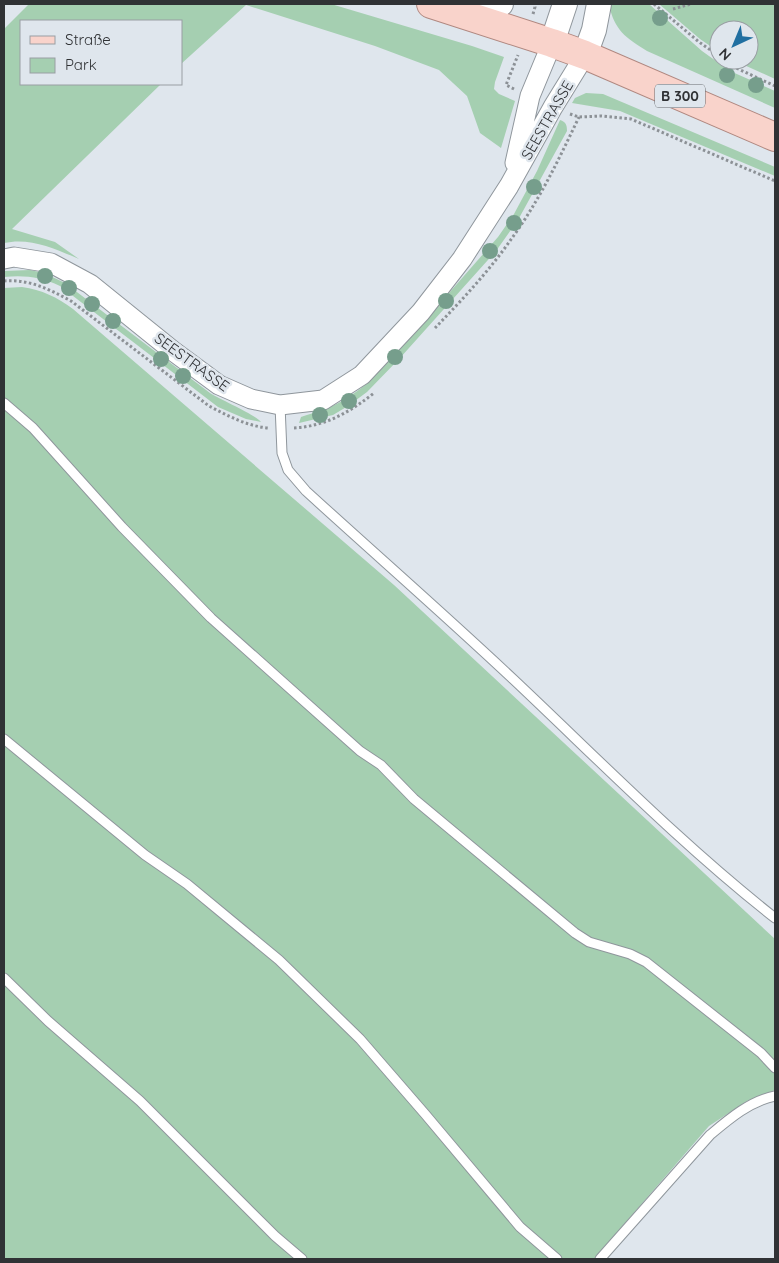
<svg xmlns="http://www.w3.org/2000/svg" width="779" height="1263" font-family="Quicksand,sans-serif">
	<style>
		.green { fill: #a5cfb1 }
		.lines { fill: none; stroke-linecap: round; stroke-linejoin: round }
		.service-casing { stroke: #8f969c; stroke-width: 11 }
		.minor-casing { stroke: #8f969c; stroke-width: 21 }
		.tertiary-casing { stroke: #8f969c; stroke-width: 26 }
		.primary-casing { stroke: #b08880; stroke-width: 30 }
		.path { stroke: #8c9196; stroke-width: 3; stroke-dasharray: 2.5 2.5; stroke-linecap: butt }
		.service { stroke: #fff; stroke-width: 9 }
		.minor { stroke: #fff; stroke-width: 19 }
		.tertiary { stroke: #fff; stroke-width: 24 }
		.primary { stroke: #f9d3cb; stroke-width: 28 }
		.tree { fill: #769e8c }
		.labels { text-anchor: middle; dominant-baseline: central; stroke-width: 5; stroke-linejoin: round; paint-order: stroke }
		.shield { fill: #dfe6ed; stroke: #64686c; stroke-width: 1 }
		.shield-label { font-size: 14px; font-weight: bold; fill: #303235 }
		.street-label { font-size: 15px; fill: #303235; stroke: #dfe6ed }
	</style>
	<rect width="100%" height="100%" fill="#dfe6ed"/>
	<path class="green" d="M29,4H331L472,46L504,57L495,82L494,89L499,94L515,101L501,148L480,133L467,96L439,70L375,46L246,5L181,64V21H21V84H161L12,229L55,242L79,259C56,249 30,237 4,243V29Z
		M609,4H649L702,51L730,71L775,91V108L647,51C626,38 614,30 609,4Z
		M659,4H775V79L733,60H749V30H719V52L700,39Z
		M586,93L603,94L775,167V176L620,111L572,103L575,98Z
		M560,120C566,122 567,125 567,131L518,220L496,251L400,358L367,392L348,406L333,415L299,423L301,417C330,408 341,404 365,385L407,341L498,237L514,214L537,171Z
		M30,270L44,273L65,283L210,393C221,400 256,415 261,422L246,419L218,407L60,286C41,277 25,275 4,277V271Z
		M22,287C42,290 57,297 73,309L394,585L775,939V1090L747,1101L709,1126L594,1259H4V288Z"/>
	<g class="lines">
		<g class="service-casing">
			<path id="service" d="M4,403L33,428L122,527L211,618L360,751L381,765L414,799L575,933L589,942L630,954L646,962L761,1053L775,1068
				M280,405L282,453L288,470L306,491C375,554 445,615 513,679C599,760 682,845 775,918
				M4,739L145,855L187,884L279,960L360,1039L425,1114L520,1227L557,1259
				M4,978L48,1021L140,1101L275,1236L302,1259
				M600,1259L710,1135C729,1119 750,1101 775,1096"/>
		</g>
		<g class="minor-casing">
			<path id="minor" d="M515,163L530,96L552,43
				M4,259L14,257L51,263L90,284L173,351L219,385L251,399L280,405L323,400L362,375L421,312L462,259L509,186L553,107L585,55"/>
		</g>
		<g class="tertiary-casing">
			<path id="tertiary" d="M455,11L501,4
				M552,43L565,4
				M585,55L594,30L599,4"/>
		</g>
		<g class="primary-casing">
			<path id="primary" d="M431,4L552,43L585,55L775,137"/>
		</g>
		<path class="path" d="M654,4L699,42L719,56
			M673,9L691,4
			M533,14L535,7L534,4
			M724,60L734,67L775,86
			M514,89L506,85L518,55
			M570,114L579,117L601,116L631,119L775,181
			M4,281C29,279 49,289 71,301L209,406C228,416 247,426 268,428
			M435,328C462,300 490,270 512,238C539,201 559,159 579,117
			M294,428C326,426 350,412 374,393"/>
		<use href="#service" class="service"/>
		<use href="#minor" class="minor"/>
		<use href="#tertiary" class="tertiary"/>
		<use href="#primary" class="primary"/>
	</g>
	<g class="tree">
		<circle cx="660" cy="18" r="8"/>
		<circle cx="727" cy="75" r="8"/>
		<circle cx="756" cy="85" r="8"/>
		<circle cx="534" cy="187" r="8"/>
		<circle cx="514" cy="223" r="8"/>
		<circle cx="490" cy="251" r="8"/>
		<circle cx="45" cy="276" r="8"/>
		<circle cx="69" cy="288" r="8"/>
		<circle cx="446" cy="301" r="8"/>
		<circle cx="92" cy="304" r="8"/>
		<circle cx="113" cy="321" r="8"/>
		<circle cx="395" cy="357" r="8"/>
		<circle cx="161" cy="359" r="8"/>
		<circle cx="183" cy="376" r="8"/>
		<circle cx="349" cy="401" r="8"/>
		<circle cx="320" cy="415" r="8"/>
	</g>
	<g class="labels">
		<rect class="shield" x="655" y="84.5" width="50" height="23" rx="4"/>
		<g class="shield-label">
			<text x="680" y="96">B 300</text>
		</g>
		<g class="street-label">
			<text transform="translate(547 120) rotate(-60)">SEESTRASSE</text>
			<text transform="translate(192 362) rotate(36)">SEESTRASSE</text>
		</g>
	</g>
	<rect width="779" height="1263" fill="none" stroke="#303235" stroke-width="10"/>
	<rect x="20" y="20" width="162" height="65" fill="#dfe6ed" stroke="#999ea3"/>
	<rect x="30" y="36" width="25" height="8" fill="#f9d3cb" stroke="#999ea3"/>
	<text x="65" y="45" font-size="15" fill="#303235">Straße</text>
	<rect x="30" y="58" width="25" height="15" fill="#a5cfb1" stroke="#999ea3"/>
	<text x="65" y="70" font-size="15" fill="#303235">Park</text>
	<g transform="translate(734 45) rotate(224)"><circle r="24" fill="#dfe6ed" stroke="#999ea3"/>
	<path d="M0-4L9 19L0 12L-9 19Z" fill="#206fa1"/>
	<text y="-8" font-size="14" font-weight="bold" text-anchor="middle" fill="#303235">N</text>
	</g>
</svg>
